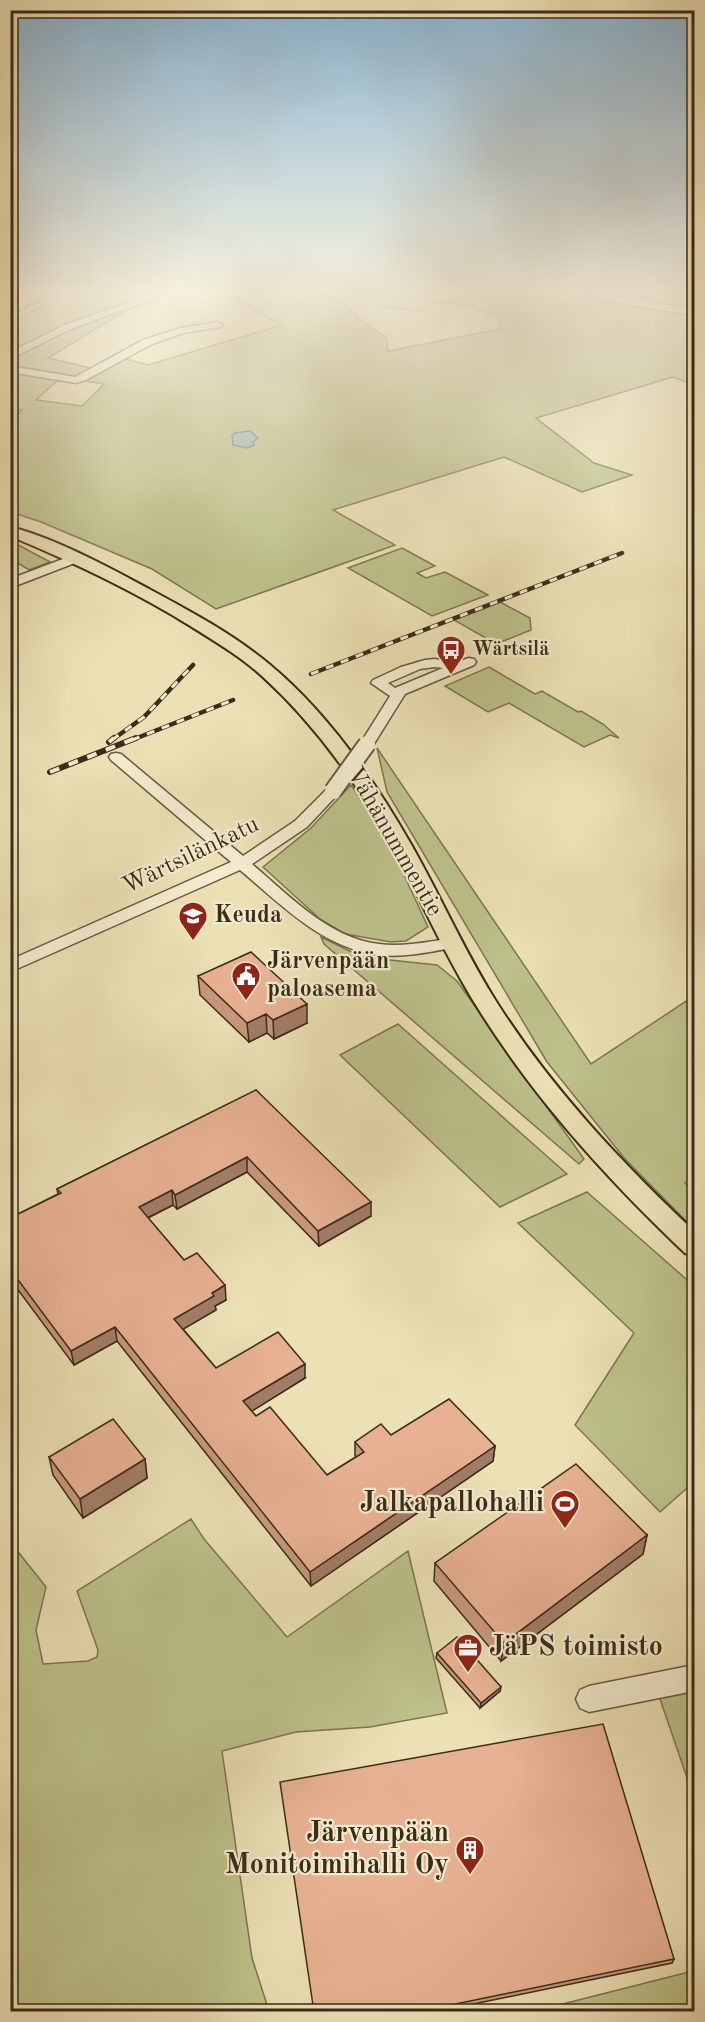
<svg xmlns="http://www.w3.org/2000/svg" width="705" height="2022" font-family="'Old Standard TT',serif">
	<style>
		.green { fill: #bdc18a; stroke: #7c7651; stroke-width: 1.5 }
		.water { fill: #9fbab9; stroke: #778179; stroke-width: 1.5 }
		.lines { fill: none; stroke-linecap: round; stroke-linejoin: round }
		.minor-casing { stroke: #67593f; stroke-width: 3 }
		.major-casing { stroke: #3b2c18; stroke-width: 4 }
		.minor { fill: #f3ebcf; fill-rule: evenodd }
		.major { fill: #ece0b5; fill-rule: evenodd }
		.rail-far2-casing { stroke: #3b2c18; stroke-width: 4 }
		.rail-far1-casing { stroke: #3b2c18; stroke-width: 4.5 }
		.rail-casing { stroke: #3b2c18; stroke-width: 6 }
		.rail-far2 { stroke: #f3ebcf; stroke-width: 2; stroke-dasharray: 6; stroke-linecap: butt }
		.rail-far1 { stroke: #f3ebcf; stroke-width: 3; stroke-dasharray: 8; stroke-linecap: butt }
		.rail { stroke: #f3ebcf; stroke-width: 4; stroke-dasharray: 10; stroke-linecap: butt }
		.minor-bridge-casing { stroke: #67593f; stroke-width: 20; stroke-linecap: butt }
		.minor-bridge { stroke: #f3ebcf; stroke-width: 16 }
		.wall { fill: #c8987e; stroke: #3b2c18; stroke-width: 1.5 }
		.shaded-wall { fill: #a27c67; stroke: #3b2c18; stroke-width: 1.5 }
		.building { fill: #e8b193; stroke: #3b2c18; stroke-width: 1.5 }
		.labels { text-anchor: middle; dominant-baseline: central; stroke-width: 4.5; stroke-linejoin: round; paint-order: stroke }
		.far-poi-label { font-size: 20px; font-weight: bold; fill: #3b2c18; stroke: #f3ebcf; text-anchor: start }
		.street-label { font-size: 24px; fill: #3b2c18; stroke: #f3ebcf }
		.poi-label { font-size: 24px; font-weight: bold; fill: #3b2c18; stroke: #f3ebcf; text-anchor: start }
		.near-poi-label { font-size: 28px; font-weight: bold; fill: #3b2c18; stroke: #f3ebcf; text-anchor: end }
	</style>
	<rect width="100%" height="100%" fill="#ece0b5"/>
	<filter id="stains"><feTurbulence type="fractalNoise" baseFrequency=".00333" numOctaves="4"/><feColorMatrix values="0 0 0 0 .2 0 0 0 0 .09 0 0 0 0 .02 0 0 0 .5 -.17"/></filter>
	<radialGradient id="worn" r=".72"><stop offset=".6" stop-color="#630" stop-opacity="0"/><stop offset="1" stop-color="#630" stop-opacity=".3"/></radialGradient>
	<path class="green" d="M76,289H180L134,302L11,354V322Z
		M224,289H308L339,299L356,314V317L386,337L388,351L501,329L498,316L475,309L471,305L426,302L421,311L379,307L389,289H694V385L673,377L536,418L594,463L632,475L582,492L504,457L333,510L395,545L216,609L152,569L41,522L11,512V421L22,410L11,408V372L59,379L36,400L82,406L104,384L11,368L10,359L71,327L133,306L48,358L103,371L122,358L148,365L282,325L220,292Z
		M10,541H11L50,562L29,570L11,559Z
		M402,548L435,566L417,573L426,578L445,572L488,595L432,616L348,568Z
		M500,602L530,618L531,630L496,644L454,620Z
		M489,667L535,694L542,691L578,712L581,711L603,724L619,738L610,735L584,747L509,703L488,712L445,686Z
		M377,748L591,1064L694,996V1177L685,1183L694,1191V1229L625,1159L547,1062L387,792Z
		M351,785L387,838L428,927L406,941L391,942L345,934L320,919L263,867L311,828Z
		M321,937L362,957L437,965L457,981L584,1159L579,1164L324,944Z
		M398,1024L567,1174L500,1207L340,1055Z
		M587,1192L694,1286V1482L660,1512L575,1425L634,1333L518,1223Z
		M191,1519L204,1539L287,1637L408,1551L447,1713L370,1727L296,1732L222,1751L252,1958L269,2011H11V1543L46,1587L36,1630L43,1664L88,1661L97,1657L98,1650L77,1591Z
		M694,1689V1798L659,1696Z
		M694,1971V2011H535L685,1973Z"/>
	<path class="water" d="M250,431L258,438L253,442L254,445L247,448L233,445L232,435L235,433Z"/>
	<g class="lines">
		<g class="minor-casing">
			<path id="minor" d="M168,289H181L73,328L10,359V352L67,324Z
				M568,289H584L629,299L694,309V315L629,305Z
				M218,322L223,325L221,327L183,333L150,345L86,380L76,383L10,372V366L75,377L143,340L181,328Z
				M76,554L80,555V561L10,588V579Z
				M469,658L474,659L476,662L474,665L405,694L372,747H362L360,744L390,696L371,683L373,680L401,667L425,660L435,659L454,663ZM435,667L443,668L395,688L388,683L420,669Z
				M116,753L121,754L243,856L295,821L328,788H338L341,791L338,794L307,827L252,864C289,895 328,938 379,944C403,947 428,942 452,938L458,939L461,943L458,947L452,948C428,952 403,958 379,955C322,948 282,905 240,870L10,972V960L231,862L111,760L109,757L111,754Z
				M694,1665V1691L589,1712L580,1708L576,1699L580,1690L589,1686Z"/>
		</g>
		<g class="major-casing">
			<path id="major" d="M10,527C53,537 110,568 149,589C190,611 233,634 269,664C327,712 375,781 412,846C442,899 466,955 499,1006C553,1090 622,1163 694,1231V1256L685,1253C604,1176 529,1093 471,997C442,949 420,898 394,849C359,786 315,724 262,676C241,657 216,642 192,627C134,591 73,562 10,536Z"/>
		</g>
		<use href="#minor" class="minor"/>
		<use href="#major" class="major"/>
		<g class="rail-far2-casing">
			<path id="rail-far2" d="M10,315L61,289"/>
		</g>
		<g class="rail-far1-casing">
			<path id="rail-far1" d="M311,674L622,553
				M112,740L144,717L193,665
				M132,740L233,700"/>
		</g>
		<g class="rail-casing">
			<path id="rail" d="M109,742L114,738
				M50,772L136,738"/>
		</g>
		<use href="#rail-far2" class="rail-far2"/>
		<use href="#rail-far1" class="rail-far1"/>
		<use href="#rail" class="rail"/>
		<g class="minor-bridge-casing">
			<path id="minor-bridge" d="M333,791L367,744"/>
		</g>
		<use href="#minor-bridge" class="minor-bridge"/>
	</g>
	<path class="wall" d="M198,976L307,1023L274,1039L267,1033L249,1042L200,995Z
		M256,1090L371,1216L319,1246L247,1172L177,1209L173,1205L148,1218L184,1260L226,1300L215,1306L216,1310L183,1329L216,1368L305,1378L251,1411L256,1416L327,1475L356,1457L355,1456V1442L391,1435L495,1446L493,1461L311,1586L117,1341L74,1365L10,1279V1218L58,1194L57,1189Z
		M49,1457L145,1459L147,1478L83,1518L53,1475Z
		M647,1535L643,1554L501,1661L434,1581L435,1563Z
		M437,1653L500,1691L480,1708L436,1658Z
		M674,1959L672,1963L435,2012H313Z"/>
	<path class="shaded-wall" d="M307,1004V1023L274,1039L273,1020Z
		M266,1014L267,1033L249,1042L247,1023Z
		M247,1157V1172L177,1209L175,1195Z
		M172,1190L173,1205L141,1221L139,1207Z
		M371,1202V1216L319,1246L318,1231Z
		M225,1285L226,1300L215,1306L216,1310L175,1334L174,1319L212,1293Z
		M115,1327L117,1341L74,1365L71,1351Z
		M305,1364V1378L244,1416L243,1401Z
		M495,1446L493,1461L311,1586L310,1572Z
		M145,1459L147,1478L83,1518L80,1499Z
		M647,1535L643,1554L501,1661L504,1643Z
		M501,1687L500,1691L480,1708L481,1703Z"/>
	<path class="building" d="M251,952L307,1004L273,1020L266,1014L247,1023L198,976Z
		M256,1090L371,1202L318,1231L247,1157L175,1195L172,1190L139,1207L184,1260L197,1253L225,1285L212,1293L214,1296L174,1319L216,1368L278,1332L305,1364L243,1401L256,1416L270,1407L327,1475L364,1452L355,1442L381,1424L391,1435L449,1399L495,1446L310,1572L115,1327L71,1351L10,1269V1218L61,1193L57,1189Z
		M113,1419L145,1459L80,1499L49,1457Z
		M576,1464L647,1535L504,1643L435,1563Z
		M457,1637L501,1687L481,1703L437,1653Z
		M603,1724L674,1959L417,2012H314L280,1782Z"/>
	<linearGradient id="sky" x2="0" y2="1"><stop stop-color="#8bb6d5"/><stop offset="0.51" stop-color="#f6f1de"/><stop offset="1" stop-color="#f6f1de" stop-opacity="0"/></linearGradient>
	<rect width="705" height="572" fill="url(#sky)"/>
	<defs>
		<g id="bus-pin" transform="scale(1.5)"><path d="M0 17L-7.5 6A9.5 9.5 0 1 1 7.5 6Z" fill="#8f2418" stroke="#f3ebcf"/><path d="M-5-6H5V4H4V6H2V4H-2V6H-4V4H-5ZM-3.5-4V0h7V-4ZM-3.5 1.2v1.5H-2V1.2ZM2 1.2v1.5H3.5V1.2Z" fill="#fff"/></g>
		<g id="school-pin" transform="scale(1.5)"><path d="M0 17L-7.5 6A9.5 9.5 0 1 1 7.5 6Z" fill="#8f2418" stroke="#f3ebcf"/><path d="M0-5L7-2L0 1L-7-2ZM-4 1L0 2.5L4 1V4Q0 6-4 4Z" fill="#fff"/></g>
		<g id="civic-pin" transform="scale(1.5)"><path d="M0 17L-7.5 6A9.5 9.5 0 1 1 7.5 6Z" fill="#8f2418" stroke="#f3ebcf"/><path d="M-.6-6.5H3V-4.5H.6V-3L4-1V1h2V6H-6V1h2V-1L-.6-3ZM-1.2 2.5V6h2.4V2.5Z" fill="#fff"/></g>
		<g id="stadium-pin" transform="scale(1.5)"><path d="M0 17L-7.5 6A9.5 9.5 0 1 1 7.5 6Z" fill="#8f2418" stroke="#f3ebcf"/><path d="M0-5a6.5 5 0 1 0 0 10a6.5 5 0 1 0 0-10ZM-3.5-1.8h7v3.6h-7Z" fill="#fff"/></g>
		<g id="office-pin" transform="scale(1.5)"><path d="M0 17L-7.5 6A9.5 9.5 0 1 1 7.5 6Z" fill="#8f2418" stroke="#f3ebcf"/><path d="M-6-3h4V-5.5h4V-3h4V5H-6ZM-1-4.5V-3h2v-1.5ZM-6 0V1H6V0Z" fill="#fff"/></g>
		<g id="building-pin" transform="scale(1.5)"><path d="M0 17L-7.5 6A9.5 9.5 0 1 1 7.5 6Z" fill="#8f2418" stroke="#f3ebcf"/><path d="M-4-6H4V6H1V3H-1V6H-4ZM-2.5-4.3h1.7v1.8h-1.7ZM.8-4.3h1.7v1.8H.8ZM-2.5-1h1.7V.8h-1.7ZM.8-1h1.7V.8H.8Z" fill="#fff"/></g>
	</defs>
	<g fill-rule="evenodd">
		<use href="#bus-pin" x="451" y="650"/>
		<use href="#school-pin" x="193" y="916"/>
		<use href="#civic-pin" x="246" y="976"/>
		<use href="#stadium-pin" x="565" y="1504"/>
		<use href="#office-pin" x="468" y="1648"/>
		<use href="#building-pin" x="470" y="1850"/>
	</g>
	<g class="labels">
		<g class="far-poi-label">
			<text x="472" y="650">Wärtsilä</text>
		</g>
		<g class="street-label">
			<text transform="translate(394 842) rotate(60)">Vähänummentie</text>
			<text transform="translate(191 856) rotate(-26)">Wärtsilänkatu</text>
		</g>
		<g class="poi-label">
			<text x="214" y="916">Keuda</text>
			<text x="267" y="962">Järvenpään<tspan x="267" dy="28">paloasema</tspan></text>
		</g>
		<g class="near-poi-label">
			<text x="544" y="1504">Jalkapallohalli</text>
			<text x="489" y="1648" text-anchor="start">JäPS toimisto</text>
			<text x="449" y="1834">Järvenpään<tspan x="449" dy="32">Monitoimihalli Oy</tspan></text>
		</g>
	</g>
	<rect width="705" height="2022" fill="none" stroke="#ece0b5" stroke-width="36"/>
	<rect x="12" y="12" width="681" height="1998" fill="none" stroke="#3b2c18" stroke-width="3"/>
	<rect x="18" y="18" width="669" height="1986" fill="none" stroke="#3b2c18" stroke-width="1.5"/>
	<rect width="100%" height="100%" filter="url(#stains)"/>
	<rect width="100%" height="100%" fill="url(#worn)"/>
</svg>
